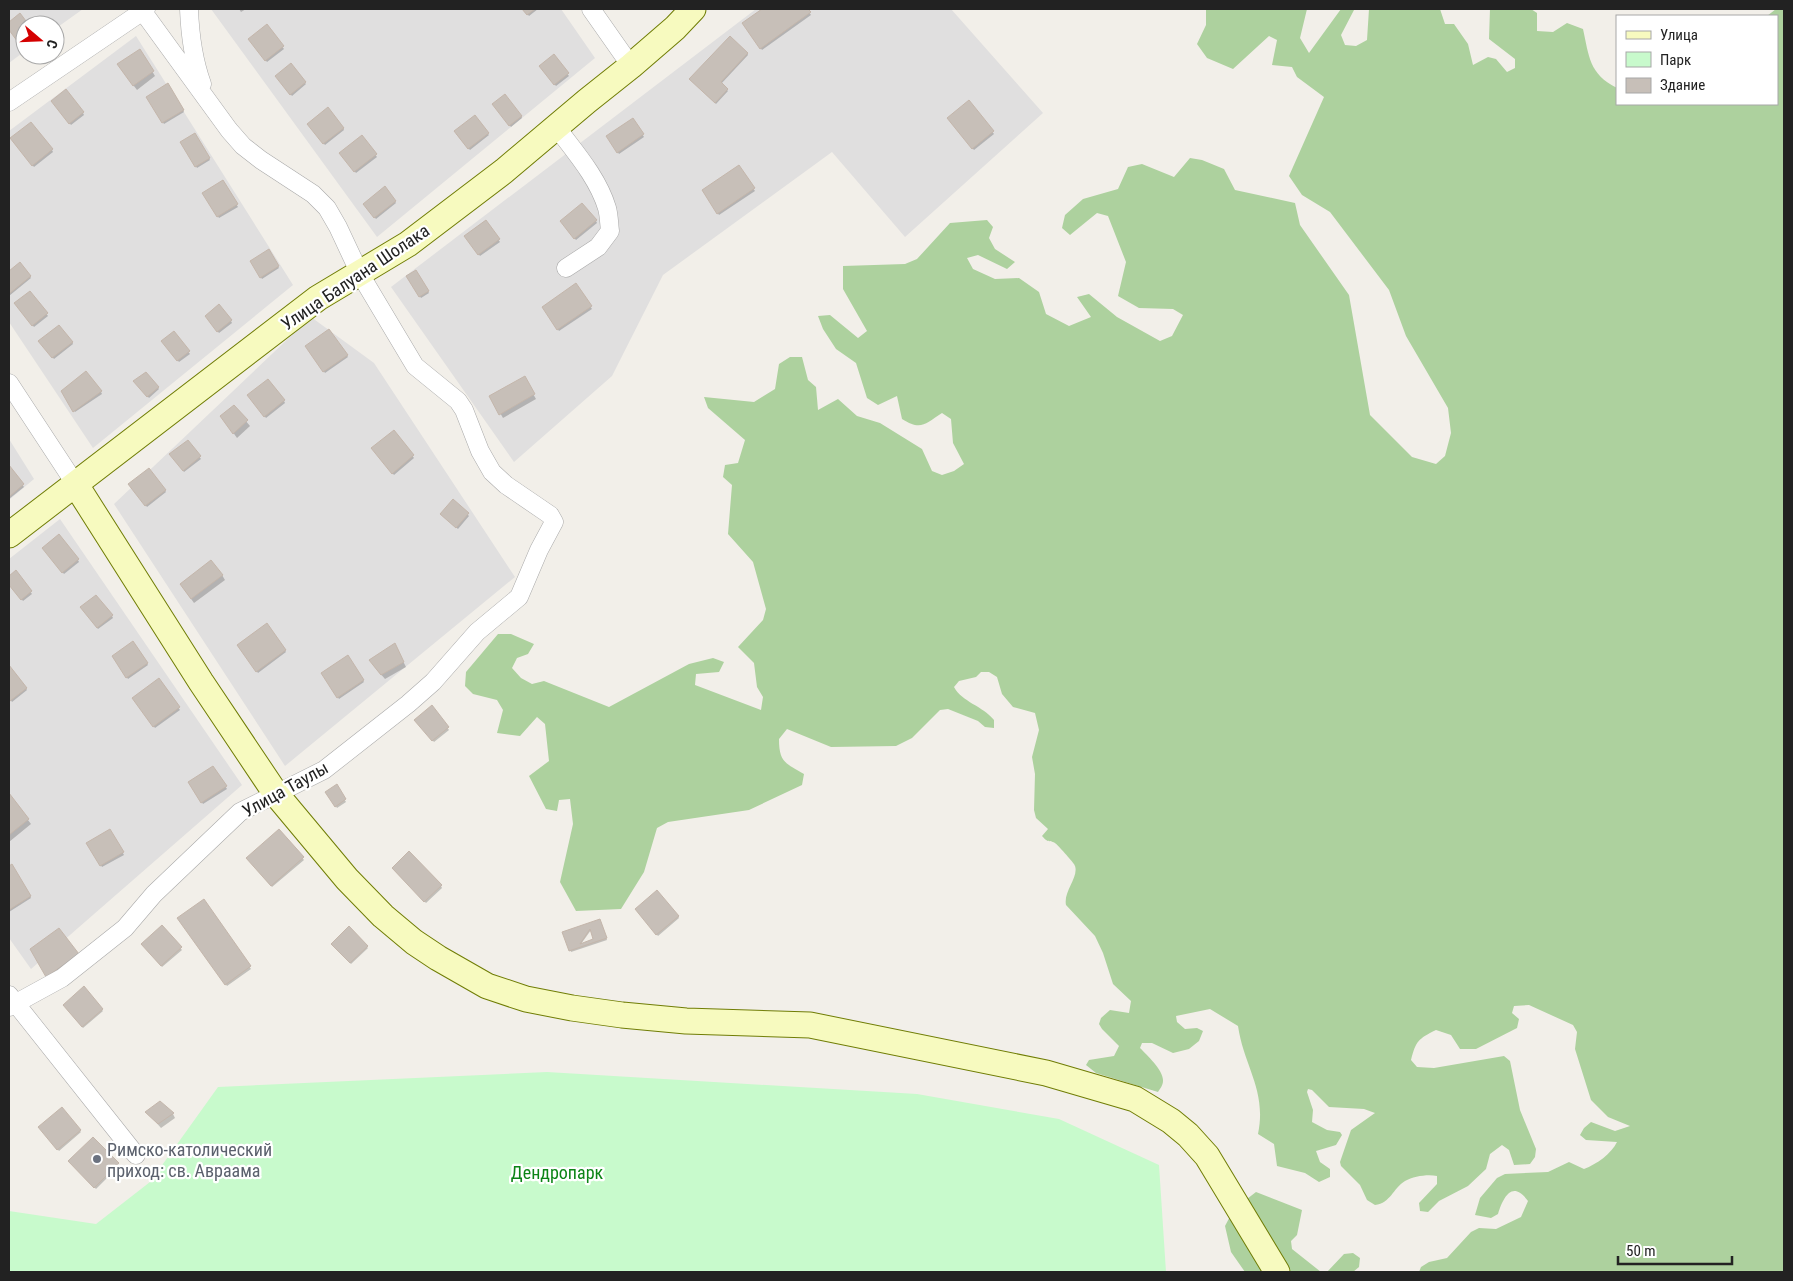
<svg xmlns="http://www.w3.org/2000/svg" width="1793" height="1281" font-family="'Roboto Condensed',sans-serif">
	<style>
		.residential { fill: #e0dfdf }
		.forest { fill: #add19e }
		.park { fill: #c8facc }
		.shadow { fill: #0003; fill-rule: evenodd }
		.building { fill: #c7bfb8; stroke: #c4b6ab; fill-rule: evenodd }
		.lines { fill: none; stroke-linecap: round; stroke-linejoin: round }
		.street-casing { stroke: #a9a9a9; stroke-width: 19 }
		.secondary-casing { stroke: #707d05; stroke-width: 27 }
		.street { stroke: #fff; stroke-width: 18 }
		.secondary { stroke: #f7fabf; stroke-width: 25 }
		.worship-dot { fill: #6b7280; stroke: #fff; stroke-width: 2 }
		.labels { text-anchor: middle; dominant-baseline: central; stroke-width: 4.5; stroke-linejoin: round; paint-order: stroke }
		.street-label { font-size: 18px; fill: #222; stroke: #fff }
		.worship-label { font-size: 18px; fill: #5b616d; stroke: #fff; text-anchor: start }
		.park-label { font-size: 18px; fill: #0c8416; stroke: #fff }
	</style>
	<rect width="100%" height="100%" fill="#f2efe9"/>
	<path class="residential" d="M9,9H83L55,29V25H25V51L9,63Z
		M211,9H561L595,58L377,237Z
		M756,9H951L1043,113L905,237L832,152L663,275L612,376L514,462L391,287Z
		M136,36L293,285L93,448L9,322V131Z
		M311,317L374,363L515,577L285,766L114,504Z
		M9,439L34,479L9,500Z
		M60,519L242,785L31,969L9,938V559Z"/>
	<path class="forest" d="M1206,9H1307L1300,38L1309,53L1341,9L1354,10L1341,35L1345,45L1356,46L1367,40L1369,9H1440L1445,24H1454L1468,44L1473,65L1488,57L1496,59L1507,72L1515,68V59L1489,39L1490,9H1531L1537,13V31L1553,32L1567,23L1583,29C1589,56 1589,74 1617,88V104H1777V16H1767L1776,9H1784V1272H1419L1421,1267L1429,1262L1447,1258L1471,1232L1479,1228L1496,1229L1521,1217L1528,1201C1512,1179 1503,1198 1498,1214L1491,1218L1475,1215L1480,1198L1497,1178L1505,1174L1548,1172L1569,1162L1584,1169C1597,1164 1611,1154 1617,1142L1586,1140L1580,1135L1584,1128L1591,1122L1615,1131L1630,1126L1608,1117L1591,1100L1575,1049L1577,1032L1573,1025L1529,1005L1514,1006L1512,1013L1519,1019L1517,1028L1476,1049H1460L1451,1035L1436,1030C1418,1039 1416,1041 1411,1060L1417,1067L1434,1068L1504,1056L1510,1061L1520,1110L1536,1149L1535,1157L1530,1164L1514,1165L1509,1150L1502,1145L1490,1154L1486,1169L1468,1186L1439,1201L1428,1212L1420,1211L1419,1203L1437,1184V1176C1428,1174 1414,1176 1405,1181C1393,1188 1391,1203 1375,1205L1367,1200L1360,1185L1341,1166L1340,1162L1351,1130L1375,1113L1364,1109L1329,1107L1312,1090L1308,1089L1307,1092L1313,1110L1312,1122L1327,1130L1340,1132L1342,1135L1336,1145L1316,1151L1320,1162L1330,1169V1177L1319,1182L1305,1173L1277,1166L1274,1144L1258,1134C1267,1090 1244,1067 1238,1026L1210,1009L1176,1016L1177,1022L1185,1029L1197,1028L1203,1031L1199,1041L1189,1049L1173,1053L1152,1043H1142L1140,1048C1147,1055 1164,1071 1163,1081C1163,1085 1160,1089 1158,1092L1096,1073L1086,1065L1089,1060L1114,1056L1119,1046L1102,1029L1099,1024L1101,1018L1110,1010L1129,1013L1131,1001L1113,984L1103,953L1095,936L1066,905C1063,891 1081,875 1074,864C1071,860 1059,846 1055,843C1048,839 1049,844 1042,836L1048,829L1036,818L1034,810L1035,774L1032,757L1039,730L1035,713L1013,707L1002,694L997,677L989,672H981L976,677L959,681L954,687C962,702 983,706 994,720V728L985,727L978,721L948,709L940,710L912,738L896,746L831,747L787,729L779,739C779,762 785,763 804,774L802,785L749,810L668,822L657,828L644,872L621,909L576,911L560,882L573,824L570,799L559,800L557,811L546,809L529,776L549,761L545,724L537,717L520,736L497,733L503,710L497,700L473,694L465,686L466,672L498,634H511L534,644L528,654L517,658L512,668L521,678L532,684L544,681L609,707L689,664L713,658L724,662L719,672L696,674L695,685L761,710L763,697L757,687L754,663L738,647L763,620L766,609L753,562L728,534L732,485L723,477L725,465L738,463L745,440L708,408L704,397L754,402L775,389L779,364L790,357H802L808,380L816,387L818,410L838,399L857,416L880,423L922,449L932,471L942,475L954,471L964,464L953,443L951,419L942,413C925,424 921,431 902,419L897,396L878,405L867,398L856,363L836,349L823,329L818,316L830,315L858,338L867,331L843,289V266L905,264L917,259L950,223L987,220L993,227L989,238L995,249L1015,262L1007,269L978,255L967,258L973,269L995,279L1019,278L1039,292L1046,314L1069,326L1091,317L1077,297L1089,294L1117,317L1160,341L1172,336L1183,315L1173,309L1139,308L1118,296L1126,262L1108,216L1097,213L1070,235L1062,228L1065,215L1083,199L1118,189L1128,167L1142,164L1174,177L1190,158L1202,160L1224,169L1235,190L1295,203L1300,225L1349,295L1370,415L1412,457L1436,464L1445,456L1451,433L1448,408L1406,336L1389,290L1330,212L1302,195L1289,176L1324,97L1297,77L1292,67L1272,65L1277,40L1269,36L1233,69L1207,58L1197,44L1206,25Z
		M1256,1192L1302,1210L1297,1235L1291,1241L1292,1249L1321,1272H1245L1231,1252L1225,1226L1234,1209Z
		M1353,1253L1360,1258L1359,1267L1353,1272H1327L1344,1254Z"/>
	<path class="park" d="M547,1072L917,1094L1059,1119L1159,1165L1166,1272H9V1211L96,1224L150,1182L218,1087Z"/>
	<path class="shadow" d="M239,9H246L241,12Z
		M523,9H538L529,16Z
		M765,9H807L811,15L762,50L744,24Z
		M266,26L284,49L267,62L250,41Z
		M140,51L155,76L137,90L121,69Z
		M747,53L748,55L721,84L728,91L716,104L692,81Z
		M553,56L569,76L556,86L541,68Z
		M278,78L305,83L306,84L292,96Z
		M168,85L184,112L164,124L148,97Z
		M969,102L994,134L974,150L949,120Z
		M54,103L83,113L84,115L71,125Z
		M495,106L521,116L522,118L511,127Z
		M633,119L644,137L619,154L607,136Z
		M310,126L343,128L344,130L325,145Z
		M456,134H488L489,135L470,150Z
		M195,135L210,160L197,168L182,143Z
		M362,137L377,157L356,173L342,155Z
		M12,140L52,150L53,152L34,167Z
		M738,167L755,191L719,215L703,191Z
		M223,182L238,207L219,218L204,193Z
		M385,188L396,203L376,219L365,206Z
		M485,221L500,242L480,256L466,236Z
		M596,221L597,223L576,240L562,223Z
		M268,251L279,268L262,279L251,261Z
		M20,264L31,278L9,296V273Z
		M415,272L429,293L421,298L407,277Z
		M576,285L592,309L559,331L543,307Z
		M30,292L48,316L34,327L17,306Z
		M207,318L231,321L232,323L219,333Z
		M329,330L348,357L325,373L307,347Z
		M174,333L190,354L179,362L164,343Z
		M72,342L73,344L54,359L41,343Z
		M146,373L159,389L149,398L136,383Z
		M524,378L536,399L503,418L491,397Z
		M63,392H101L102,394L75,412Z
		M250,397L284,401L285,403L266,418Z
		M234,407L250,426L237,438L225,421Z
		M394,431L414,458L394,475L374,450Z
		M188,441L201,459L184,472L172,456Z
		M9,467L24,487L9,499Z
		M149,470L166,492L147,507L131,486Z
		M454,501L469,516L458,529L443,516Z
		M45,550L78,560L79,562L64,574Z
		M16,572L32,594L23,601L9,583V577Z
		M222,575L225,580L194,603L184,589Z
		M83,609L112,616L113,618L98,629Z
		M266,625L286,652L258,673L238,646Z
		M133,643L148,665L128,679L113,657Z
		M397,649L406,667L385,679L373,665Z
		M347,657L364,682L339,699L323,673Z
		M9,667L27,690L12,702L9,697Z
		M159,680L180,710L155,728L134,699Z
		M432,707L449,730L434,742L417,722Z
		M213,767L227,789L203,804L190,783Z
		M336,786L346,802L337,808L327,792Z
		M9,795L31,824L9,842Z
		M110,831L124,855L102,867L88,843Z
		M279,831L304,860L272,887L249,860Z
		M12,866L31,898L9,912V867Z
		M394,870L441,886L442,888L426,903Z
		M203,901L251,969L227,986L179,918Z
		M637,911L678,916L679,918L658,936Z
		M601,922L607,940L571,952L564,932ZM591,930L595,940L581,944Z
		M162,927L182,950L162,967L144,946Z
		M333,946L367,947L368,948L351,964Z
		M31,950L79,957L48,978Z
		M65,1007L102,1010L103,1011L83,1028Z
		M147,1112L173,1114L175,1118L161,1128Z
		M41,1129L80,1131L81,1132L59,1151Z
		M71,1163L118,1164L119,1166L96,1189Z"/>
	<path class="building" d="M522,9H535L527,15Z
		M762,9H808L811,12L760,49L742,23Z
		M20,13L29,25H25V47L23,49L9,30V22Z
		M267,24L284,46L265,61L248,39Z
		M730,36L748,53L721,82L728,89L715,103L689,79Z
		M140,49L154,71L133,86L117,64Z
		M554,54L569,73L554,85L539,66Z
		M291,63L306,82L290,95L275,76Z
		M168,83L184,110L162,123L146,97Z
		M66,89L84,112L69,124L51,101Z
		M505,94L522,116L509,126L492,104Z
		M969,100L994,131L972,149L947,118Z
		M328,107L344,128L323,144L307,124Z
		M475,115L489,133L468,149L454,131Z
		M633,118L644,134L617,153L606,136Z
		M31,122L53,149L32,166L10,138Z
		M195,133L210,158L195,167L180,142Z
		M362,135L377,154L354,172L339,153Z
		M739,165L755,188L717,214L702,190Z
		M223,180L238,204L217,217L202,193Z
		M385,186L396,201L374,218L363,204Z
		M582,203L597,220L574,239L560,221Z
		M486,220L500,239L478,255L464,236Z
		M269,249L279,266L260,278L250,261Z
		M20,262L31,276L9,294V271Z
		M416,270L429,291L419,297L406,276Z
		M576,283L592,306L557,330L542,307Z
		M30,291L48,313L32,326L14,303Z
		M219,304L232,320L217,332L205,316Z
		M59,325L73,342L52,358L38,341Z
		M329,329L348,355L323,372L305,346Z
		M174,331L190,351L177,361L161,341Z
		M86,371L102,391L73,412L61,391Z
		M146,372L159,387L147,397L133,381Z
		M525,376L535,394L499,415L489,396Z
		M268,379L285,400L264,417L247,395Z
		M234,405L248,420L233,434L220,416Z
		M394,430L414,455L392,474L371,448Z
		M188,440L201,456L183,471L169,454Z
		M9,465L24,484L9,497Z
		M149,468L166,490L145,506L128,484Z
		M453,499L469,513L456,528L440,514Z
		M59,534L79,559L62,573L42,548Z
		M211,560L223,575L191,599L180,584Z
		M16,570L32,591L21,600L9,585V576Z
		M96,595L113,615L97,628L80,607Z
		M267,623L286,650L256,672L237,645Z
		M133,641L148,663L126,678L112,656Z
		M395,643L404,662L381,675L369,660Z
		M348,655L364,680L337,698L321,673Z
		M9,665L27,688L10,701L9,699Z
		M159,678L180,707L153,727L132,698Z
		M432,705L449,727L432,741L414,720Z
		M213,766L227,786L201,803L188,782Z
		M337,784L346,799L335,807L325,792Z
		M9,793L29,819L9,835Z
		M110,829L124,852L100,866L86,843Z
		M279,829L304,857L271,886L246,858Z
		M409,851L442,885L424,902L392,868Z
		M12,864L31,896L9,910V866Z
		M657,890L679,916L656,935L635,909Z
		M204,899L251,966L225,985L177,918Z
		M600,919L607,938L569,951L562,932ZM590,929L593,939L580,944Z
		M162,925L182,947L161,966L141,944Z
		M349,926L368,946L350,963L331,944Z
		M59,928L79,954L46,977L30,949Z
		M84,986L103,1009L82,1027L63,1005Z
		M160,1101L174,1113L158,1124L145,1112Z
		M62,1107L81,1130L57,1150L38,1127Z
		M93,1137L119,1163L94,1188L68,1161Z"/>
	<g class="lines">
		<g class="street-casing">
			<path id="street" d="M189,9C190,35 193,59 202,84
				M591,9L631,66
				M9,102L146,9
				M557,128C575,152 598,178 607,208C609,215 609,223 610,231L598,247L566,268
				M9,383L76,485
				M9,995L136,1155
				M9,1007L62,978L125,928L154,894L240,812L324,770L408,704L433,682L477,632L519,597L539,550L554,522L550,515L506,485L492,472L480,451L464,410L458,401L415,366L360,274L338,227L327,208L313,194L261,160L243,146L229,130L141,9"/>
		</g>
		<g class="secondary-casing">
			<path id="secondary" d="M76,485L201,682L276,794L347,879L383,916L414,942L438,958L487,986L526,999L572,1008L622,1015L686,1021L810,1025L1046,1073L1135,1099L1171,1121L1188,1135L1207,1156L1277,1272
				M9,535L318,298L408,244L504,171L587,101L631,66L675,28L693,9"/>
		</g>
		<use href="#street" class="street"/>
		<use href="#secondary" class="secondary"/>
	</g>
	<circle class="worship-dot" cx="97" cy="1159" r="5"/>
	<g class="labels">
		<g class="street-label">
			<text transform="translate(355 277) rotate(-34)">Улица Балуана Шолака</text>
			<text transform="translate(285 789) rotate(-29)">Улица Таулы</text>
		</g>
		<g class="worship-label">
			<text x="107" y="1149">Римско-католический<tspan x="107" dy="21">приход: св. Авраама</tspan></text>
		</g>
		<g class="park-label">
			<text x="557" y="1172">Дендропарк</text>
		</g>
	</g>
	<rect width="1793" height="1281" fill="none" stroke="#222222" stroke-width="20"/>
	<rect x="1616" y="15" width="162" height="90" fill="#ffffff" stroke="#a7a7a7"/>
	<rect x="1626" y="31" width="25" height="8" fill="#f7fabf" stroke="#a7a7a7"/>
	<text x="1660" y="40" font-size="15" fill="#222222">Улица</text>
	<rect x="1626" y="52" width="25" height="15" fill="#c8facc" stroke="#a7a7a7"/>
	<text x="1660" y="65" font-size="15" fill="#222222">Парк</text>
	<rect x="1626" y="78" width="25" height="15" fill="#c7bfb8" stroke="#a7a7a7"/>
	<text x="1660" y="90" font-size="15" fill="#222222">Здание</text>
	<g transform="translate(40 40) rotate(109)"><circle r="24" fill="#ffffff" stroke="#a7a7a7"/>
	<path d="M0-4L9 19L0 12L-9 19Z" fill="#d40000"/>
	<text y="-8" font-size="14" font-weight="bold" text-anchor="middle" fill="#222222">С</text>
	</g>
	<path d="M1618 1256v8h114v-8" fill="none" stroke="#222222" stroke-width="2.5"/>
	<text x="1626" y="1256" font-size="15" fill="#222222" stroke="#ffffff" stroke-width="4" paint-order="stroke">50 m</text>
</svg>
